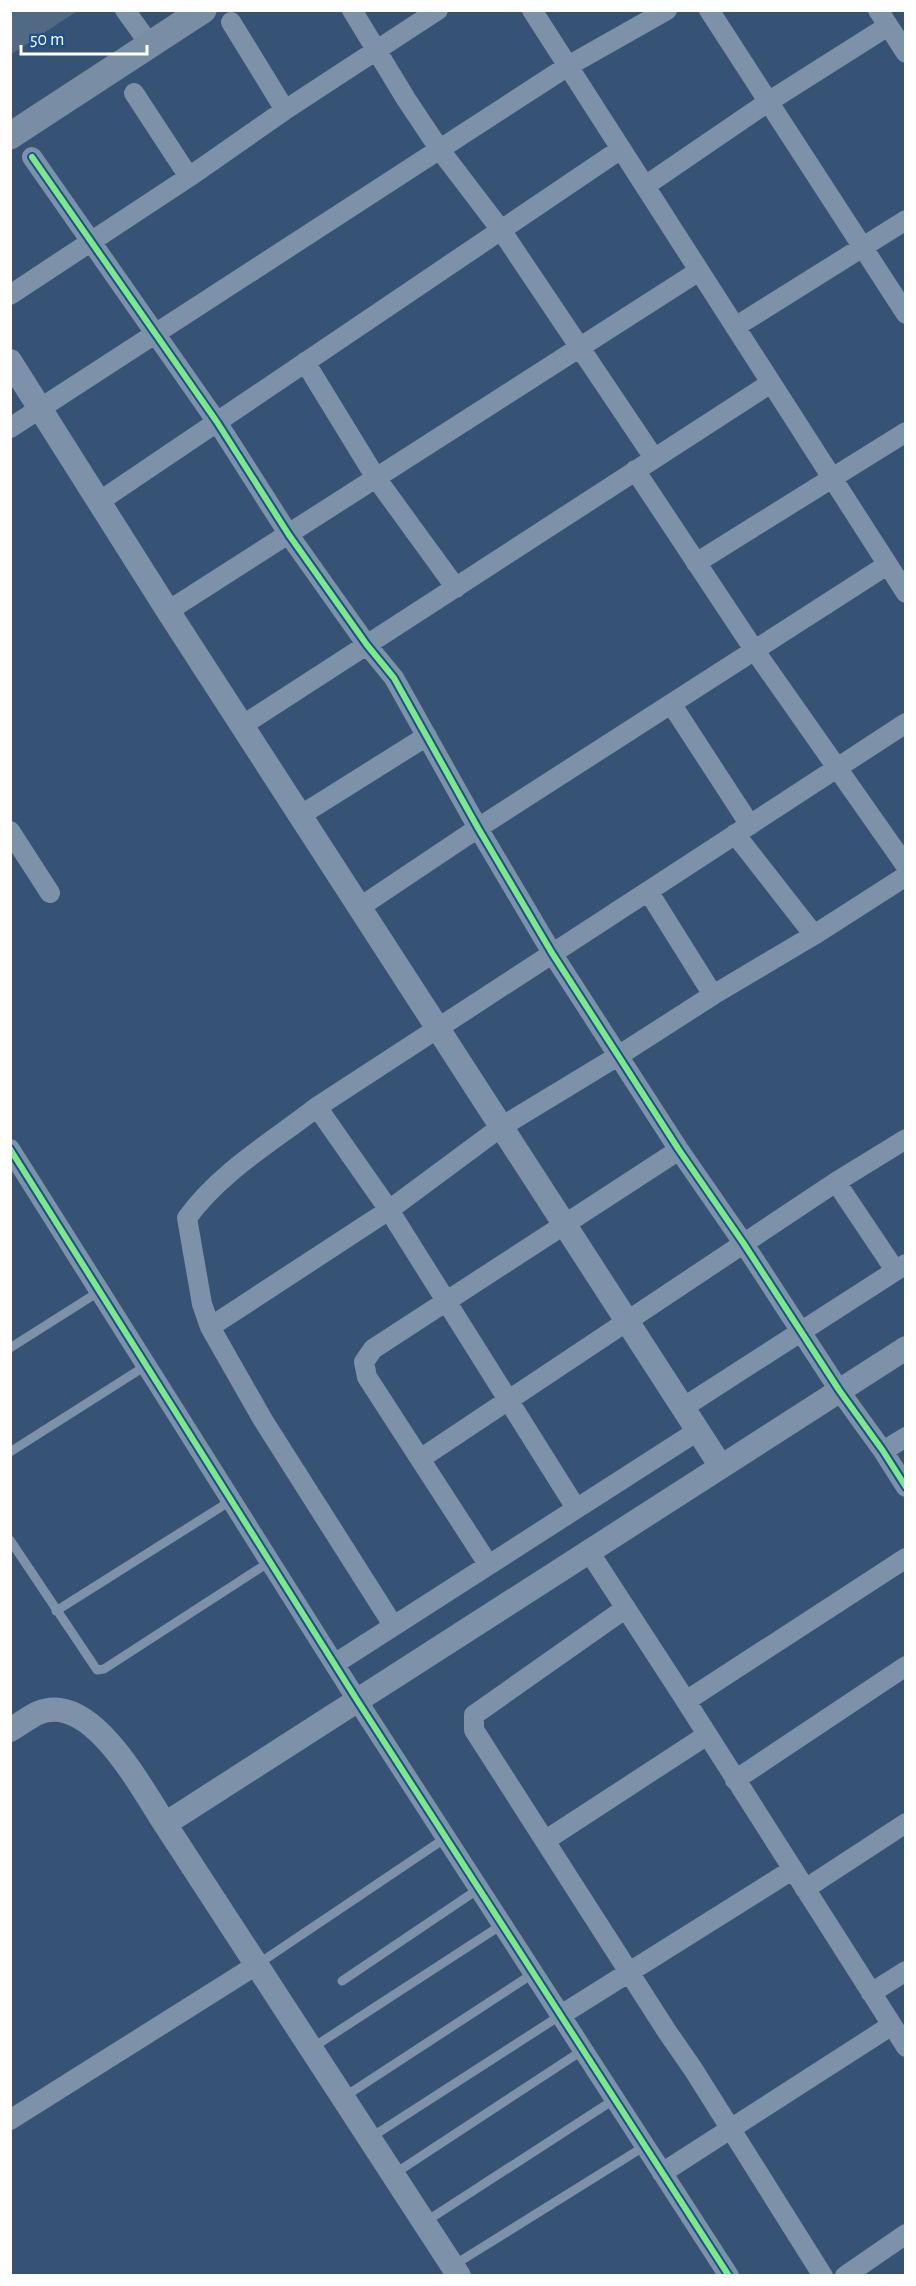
<svg xmlns="http://www.w3.org/2000/svg" width="916" height="2286" font-family="'Alegreya Sans',sans-serif">
	<style>
		.building { fill: #526984 }
		.lines { fill: none; stroke-linecap: round; stroke-linejoin: round }
		.service { stroke: #7d92a8; stroke-width: 9 }
		.minor { stroke: #7d92a8; stroke-width: 20 }
		.tertiary { stroke: #7d92a8; stroke-width: 24 }
		.secondary { stroke: #798da4; stroke-width: 27 }
		.cycleway-casing { stroke: #1b4f8f; stroke-width: 10 }
		.cycleway { stroke: #7ce984; stroke-width: 6 }
	</style>
	<rect width="100%" height="100%" fill="#365274"/>
	<path class="building" d="M10,10H79L10,55Z"/>
	<g class="lines">
		<path class="service" d="M10,1348L100,1291
			M10,1452L147,1365
			M10,1540L97,1670L104,1669L271,1561
			M56,1611L232,1500
			M258,1964L447,1837
			M342,1981L480,1888
			M312,2048L503,1924
			M344,2097L534,1973
			M370,2138L561,2015
			M394,2174L583,2050
			M425,2222L615,2099
			M454,2265L645,2146"/>
		<path class="minor" d="M125,10L151,46
			M352,10L406,99L440,150L501,230L654,458
			M532,10L906,593
			M709,10L906,314
			M878,10L906,53
			M231,22L285,110
			M134,93L189,177
			M32,157L217,422L289,535L367,645L394,678L478,828L552,953L679,1150L744,1244L839,1390L883,1451L906,1487
			M645,186L768,102L888,26
			M10,295L189,177L285,110L438,10
			M735,327L906,220
			M305,362L376,478L456,588
			M10,428L568,66L667,10
			M635,470L755,651L906,866
			M100,501L621,149
			M696,563L906,432
			M168,611L699,271
			M672,705L750,825
			M243,725L771,383
			M301,815L427,736
			M10,831L50,893
			M735,834L814,935
			M648,891L713,995
			M360,907L478,828L887,565
			M317,1107L389,1210L576,1508
			M10,1149L357,1700L729,2276
			M836,1182L895,1270
			M210,1327L389,1210L501,1127L618,1056L713,995L814,935L906,876
			M684,1407L906,1264
			M883,1451L906,1437
			M420,1459L836,1182L906,1139
			M588,1550L686,1701L906,2047
			M488,1564L367,1377L364,1362L373,1349L679,1150
			M626,1608L474,1715V1730L666,2030L693,2069L823,2276
			M393,1625L263,1420L210,1327L202,1304L187,1218C220,1172 272,1142 317,1107L906,723
			M336,1663L699,1430
			M686,1701L906,1558
			M735,1780L906,1666
			M546,1840L707,1735
			M805,1889L906,1823
			M871,1993L906,1971
			M561,2015L792,1870
			M10,2120L258,1964
			M662,2173L892,2025
			M845,2276L906,2234"/>
		<path class="tertiary" d="M10,361L168,611L720,1465
			M10,1730C19,1725 29,1717 38,1713C91,1690 141,1788 165,1824L906,1348
			M165,1824L459,2276"/>
		<path class="secondary" d="M10,136L203,10"/>
		<g class="cycleway-casing">
			<path id="cycleway" d="M32,157L217,422L289,535L367,645L394,678L478,828L552,953L679,1150L744,1244L839,1390L883,1451L906,1487
				M10,1149L357,1700L729,2276"/>
		</g>
		<use href="#cycleway" class="cycleway"/>
	</g>
	<rect width="916" height="2286" fill="none" stroke="#ffffff" stroke-width="24"/>
	<path d="M21 45v9h126v-9" fill="none" stroke="#ffffff" stroke-width="3"/>
	<text x="30" y="45" font-size="18" fill="#ffffff" stroke="#1b4f8f" stroke-width="4.5" paint-order="stroke">50 m</text>
</svg>
